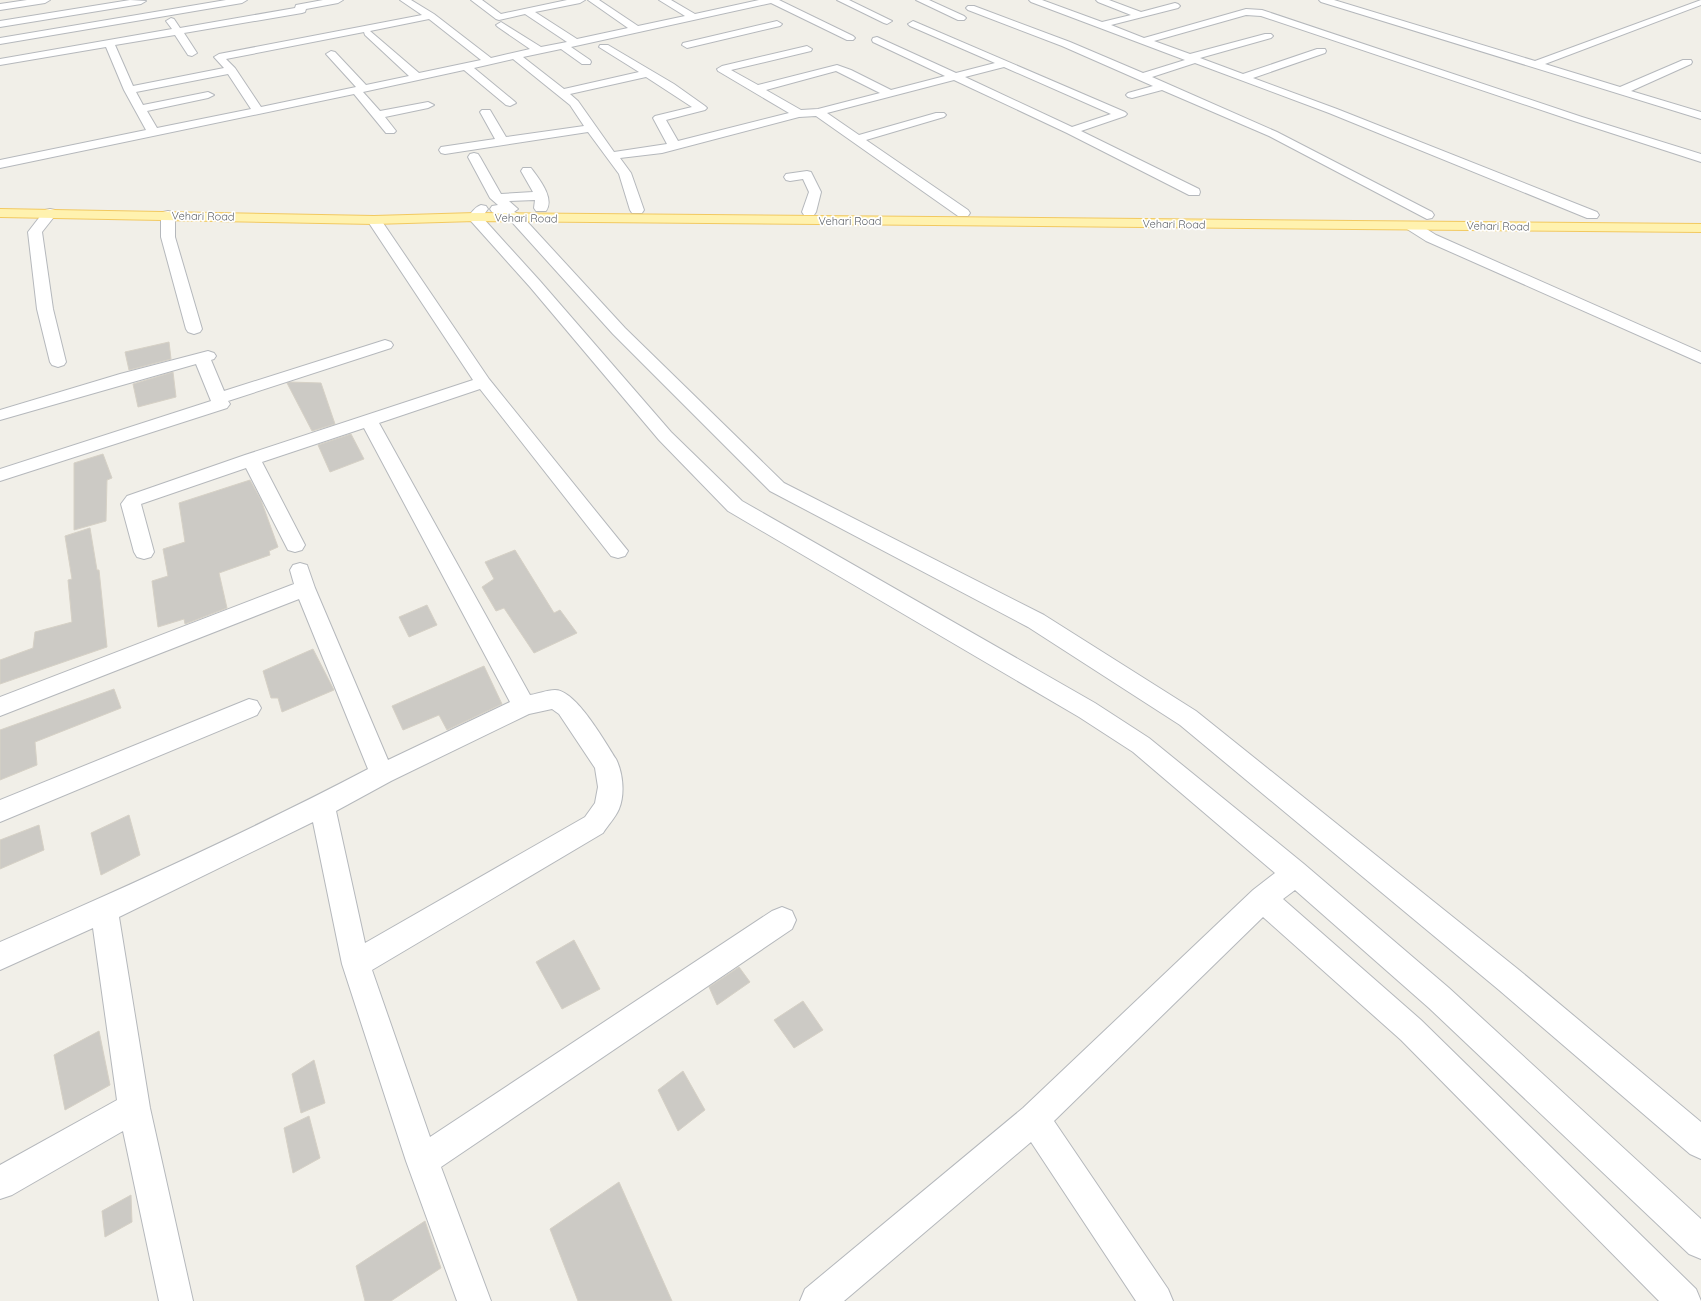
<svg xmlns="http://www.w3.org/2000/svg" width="1701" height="1301" font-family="Quicksand,sans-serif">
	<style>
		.building { fill: #cccac5; stroke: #d6d1c6 }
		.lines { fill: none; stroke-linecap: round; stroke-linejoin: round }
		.minor-casing { stroke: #b5b8bc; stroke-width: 2 }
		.major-casing { stroke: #f2c960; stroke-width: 2 }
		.minor { fill: #fff; fill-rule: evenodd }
		.major { fill: #fff2af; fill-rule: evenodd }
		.labels { text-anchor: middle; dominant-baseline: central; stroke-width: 3.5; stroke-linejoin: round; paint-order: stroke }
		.far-street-label { font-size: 11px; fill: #5f6368; stroke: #fff }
	</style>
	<rect width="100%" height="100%" fill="#f1efe8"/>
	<path class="building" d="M169,342L171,359L129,370L125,352Z
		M173,372L176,397L138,407L133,384Z
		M290,382L321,383L335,424L312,431L287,383Z
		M351,434L364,459L330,472L318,445Z
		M103,454L112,478L107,480L106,521L74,530V463Z
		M250,480L261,500L278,547L269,551L270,555L219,573L227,608L185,624L184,619L158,627L152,581L168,576L163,549L185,542L179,503Z
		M90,528L97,570H99L107,647L0,684V660L33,648L35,632L72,622L68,580L72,579L65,536Z
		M515,550L554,613L560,610L577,633L534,653L504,608L496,611L482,587L494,579L485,562Z
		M427,605L437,625L409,637L399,617Z
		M313,649L334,690L282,712L278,698H271L263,671Z
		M484,666L502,704L447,730L439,715L403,730L392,706Z
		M114,689L121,708L35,742L37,765L0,780V730Z
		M129,815L140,855L101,875L91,833Z
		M39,825L44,850L0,869V840Z
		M574,940L600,989L562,1009L536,962Z
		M739,967L750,982L717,1005L709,987Z
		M803,1001L823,1030L794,1048L774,1020Z
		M99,1031L110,1085L65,1110L54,1055Z
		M314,1060L325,1103L301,1113L292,1074Z
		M683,1071L705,1110L678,1131L658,1090Z
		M309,1116L320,1158L293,1173L284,1128Z
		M619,1182L672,1301H578L550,1229Z
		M131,1195L132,1222L105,1237L102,1211Z
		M425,1221L441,1268L391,1301H365L356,1266Z"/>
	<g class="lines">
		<g class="minor-casing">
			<path id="minor" d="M27,0H50L45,3L0,10V4Z
				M130,0L146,1L141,4L0,27V21Z
				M226,0H247L242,3L0,44V38Z
				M323,0H343L338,3L306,9L305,12L302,13L184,33L197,53L192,56L188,55L175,35L115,45L133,86L224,68L214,57L219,54L422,15L400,0H411L434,14L491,58L530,49L498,27L496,25L501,22L541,47L567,42L525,14L499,20L496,19L471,0H482L501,14L567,0H585L580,3L535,12L577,39L628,28L588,0H599L638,26L685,16L659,0H671L695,14L759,0H779L853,36L855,38L853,40H847L771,3L571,47L590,60L591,62L590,64H582L561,49L523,57L564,89L639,72L599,47L600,45H608L674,84L705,106L707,108L705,110L666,120L678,141L789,113L718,71L717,69L722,66L807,46L812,49L811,51L731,70L758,85L837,65L851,70L891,90L945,76L873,42L872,40L873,38L877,37L956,73L995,63L910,26L908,24L913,21L1125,112L1127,114L1125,116L1081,131L1199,189L1200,192L1199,195H1189L1067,133L954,80L827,113L859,135L936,113H944L946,115L944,117L866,140L968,210L970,213L968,216H958L816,116L799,117L662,153L620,158L631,173L644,210L642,213H632L630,210L619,174L588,132L445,154L441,153L439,150L441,147L495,139L480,112L482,110H490L506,137L584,126L570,105L513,59L474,68L514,101L516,103L510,106L506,105L464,70L363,92L380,111L428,102L434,105L428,108L385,117L396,131L394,133H386L354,94L0,168V160L146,130L124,90L106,47L0,65V59L172,29L166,21L171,18L174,19L180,28L295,8L296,5ZM429,19L481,60L419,73L370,31ZM364,32L365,35L409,76L366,85L335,52L331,51L326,54L356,87L261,107L235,68L226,59ZM1004,67L1111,114L1072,127L965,77ZM836,71L880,93L818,109L801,110L766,90ZM228,74L251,109L157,128L147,111L208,98L214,95L208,92L143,105L136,92ZM646,77L692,107L655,116L653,118L667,144L614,152L578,101L570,94Z
				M837,0H849L892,21L887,24L884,23Z
				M916,0H929L964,16L966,18L964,20H958Z
				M1029,0H1042L1102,22L1131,15L1098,2L1096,0H1109L1141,12L1175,3L1178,4L1180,6L1178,8L1111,25L1144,38L1246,9L1262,10L1582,117L1701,154V162L1574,121L1261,16L1246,15L1154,41L1190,54L1265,34H1271L1273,36L1271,38L1200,58L1243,74L1317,49H1325L1326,51L1325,53L1253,78L1337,109L1597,212L1599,215L1597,218H1587L1329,113L1195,63L1152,77L1277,132L1432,212L1434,215L1432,218L1427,219L1269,136L1162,90L1132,98L1128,97L1126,95L1128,93L1153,86L1062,46L968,10L966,8L968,6H974L1070,42L1143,73L1185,60L1031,2Z
				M1319,0H1334L1535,61L1701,0V5L1545,64L1620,87L1683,60H1691L1692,62L1691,64L1631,91L1701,112V119L1321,2Z
				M777,21L782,24L780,26L687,48L682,45L683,43Z
				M474,153L478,154L480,157L501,194L533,192L521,171L523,168H531C539,179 555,198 546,211H536L534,208L535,200L509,201L518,209L514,212L521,215L625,328L784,483L1044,615L1196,711L1519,970L1701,1122V1159L1690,1154L1499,990L1180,725L1028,627L770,491L613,334L511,221L492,212L490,209L492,206L498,205L490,198L468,157L470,154Z
				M807,171L811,172L821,192L816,212L814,215H804L802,212L809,192L803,179L790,181L786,180L784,177L786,174Z
				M481,205L486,206L488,209L482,217L540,281L671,432L742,501L1095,703L1149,738L1304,864L1449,988L1701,1219V1259L1689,1254L1429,1008L1295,890L1283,899L1421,1020L1696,1289L1701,1301H1659L1401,1040L1263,917L1054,1121L1168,1289L1173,1301H1136L1031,1142L844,1301H800L805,1289L1023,1108L1253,890L1275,873L1133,752L1079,717L728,511L659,440L530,287L470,220L468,217C472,212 475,207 481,205Z
				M50,209L55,210L57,213L42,232L53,309L66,362L64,365L58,367L52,365L50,362L37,309L28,232L45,210Z
				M168,211L173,212L175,215V237L202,329L200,332L194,334L188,332L186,329L161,237V215L163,212Z
				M374,216L379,217L489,379L628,551L625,556L618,558L611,556L480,389L379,423L530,695C537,694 547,690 555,690C576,690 605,742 616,759C623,773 625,794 619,809C615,818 608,825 603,833L372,970L430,1137L772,911L782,907L792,911L796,920L792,929L441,1167L491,1301H457L406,1161L342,964L313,822L119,917L150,1108L193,1301H159L123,1131L12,1195L0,1199V1165L117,1100L93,928L0,970V942C124,888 248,832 368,769L299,599L0,716V697L294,584L290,570L293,565L300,563L307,565L315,588L388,760L510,702L364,428L262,462L305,545L302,550L295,552L288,550L246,468L141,504L154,552L151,557L144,559L137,557L134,552L121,504L127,496L245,455L473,380L367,220L369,217ZM552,709L559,714L595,768L598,787L595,803L585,817L365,943L336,811L391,781L529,714Z
				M1412,222L1417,223L1436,235L1701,352V363L1426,241L1407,229L1405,226L1407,223Z
				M385,340L391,342L393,345L391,348L228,401L230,404L227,408L0,481V469L211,401L196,364L0,420V410L120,374L208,351L214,353L216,356L214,359L211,360L224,391Z
				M249,699L257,701L261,708L257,715L0,822V800Z"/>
		</g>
		<g class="major-casing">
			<path id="major" d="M0,209L374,216L475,213L1701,224V232L475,221L374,224L0,217Z"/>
		</g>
		<use href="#minor" class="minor"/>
		<use href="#major" class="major"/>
	</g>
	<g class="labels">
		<g class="far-street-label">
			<text transform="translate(203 216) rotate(1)">Vehari Road</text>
			<text transform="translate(526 218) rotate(1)">Vehari Road</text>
			<text x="850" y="221">Vehari Road</text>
			<text transform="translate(1174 224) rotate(1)">Vehari Road</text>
			<text transform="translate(1498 226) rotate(1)">Vehari Road</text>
		</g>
	</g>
</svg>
